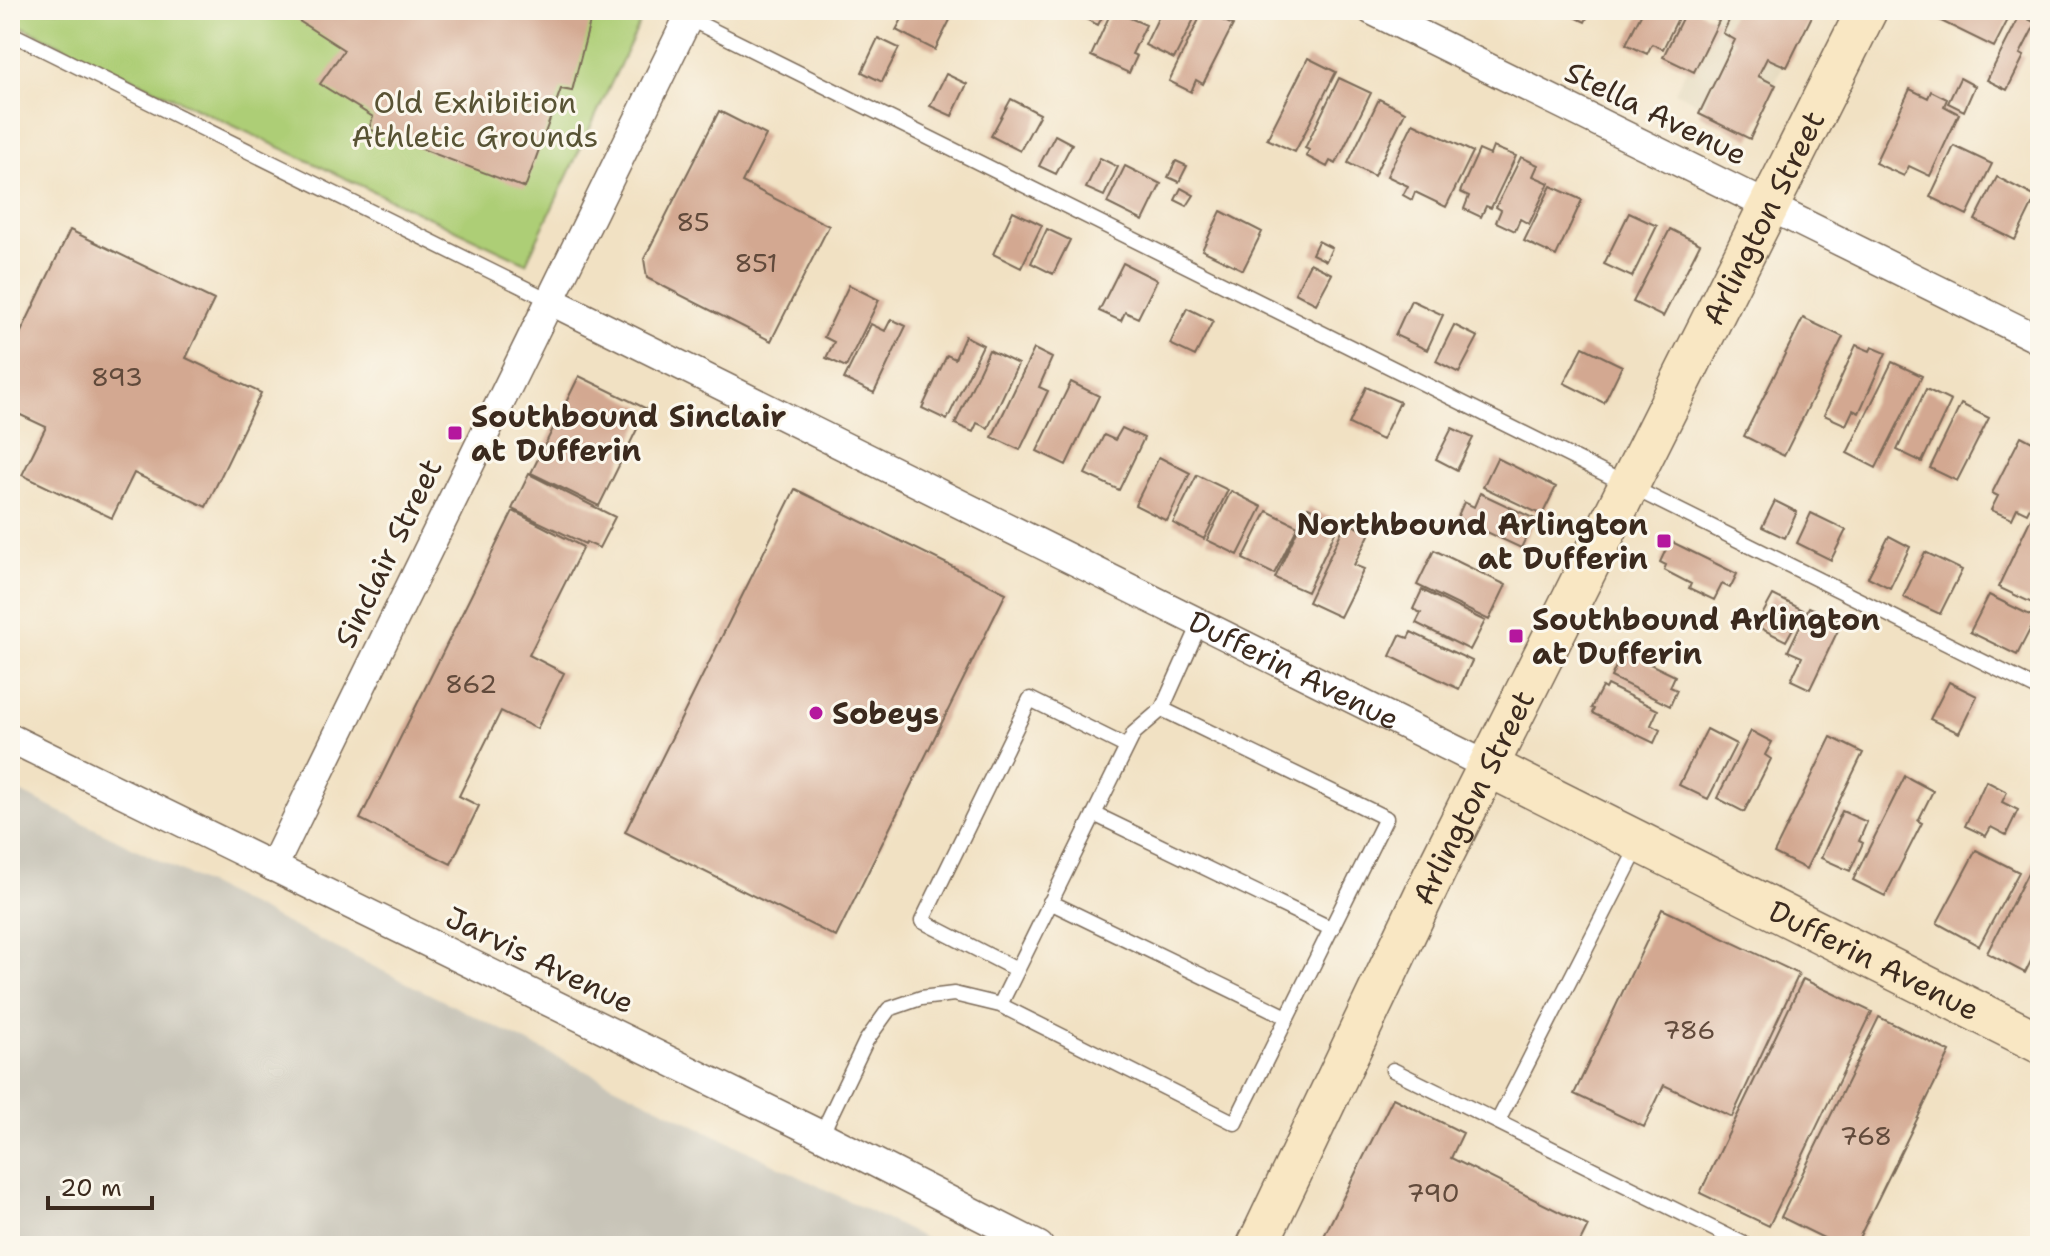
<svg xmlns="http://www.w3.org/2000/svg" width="2050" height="1256" font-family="'Shantell Sans',sans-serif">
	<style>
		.built { fill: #e0d3b4 }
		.industrial { fill: #c8c4b8 }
		.green { fill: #adce76; stroke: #747c4a; stroke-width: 2 }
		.building { fill: #d3a891 }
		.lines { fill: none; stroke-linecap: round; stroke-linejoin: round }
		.lane-casing { stroke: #7b6a58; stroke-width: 17 }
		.street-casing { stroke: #7b6a58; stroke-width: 31 }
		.secondary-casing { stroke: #7b6a58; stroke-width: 43 }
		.lane { stroke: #fff; stroke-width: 14 }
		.street { stroke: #fff; stroke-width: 28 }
		.secondary { stroke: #f9e7c3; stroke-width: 40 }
		.poi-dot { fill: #b5179e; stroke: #fbf7ec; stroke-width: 3 }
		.labels { text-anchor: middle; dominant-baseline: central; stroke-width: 6; stroke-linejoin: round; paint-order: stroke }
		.number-label { font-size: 26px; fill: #614a3b }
		.park-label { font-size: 30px; fill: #585334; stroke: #fbf7ec }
		.street-label { font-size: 30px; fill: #3b2a1e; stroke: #fbf7ec }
		.poi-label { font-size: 30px; font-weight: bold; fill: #3b2a1e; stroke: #fbf7ec; text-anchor: start }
	</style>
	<rect width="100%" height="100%" fill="#fbf7ec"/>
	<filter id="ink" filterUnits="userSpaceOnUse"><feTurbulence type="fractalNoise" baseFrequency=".0125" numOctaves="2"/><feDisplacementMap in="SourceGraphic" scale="16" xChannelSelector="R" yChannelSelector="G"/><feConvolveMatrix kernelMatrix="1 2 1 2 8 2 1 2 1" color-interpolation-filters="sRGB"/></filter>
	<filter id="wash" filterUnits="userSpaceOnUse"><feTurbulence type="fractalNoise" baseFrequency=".006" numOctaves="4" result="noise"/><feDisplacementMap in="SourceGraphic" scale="32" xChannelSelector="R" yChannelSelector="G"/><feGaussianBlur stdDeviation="1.8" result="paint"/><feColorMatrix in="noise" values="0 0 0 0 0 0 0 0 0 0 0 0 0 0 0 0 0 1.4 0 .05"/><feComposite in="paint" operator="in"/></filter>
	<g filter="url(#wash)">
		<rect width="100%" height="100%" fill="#f1e1c3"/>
		<path class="built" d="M1716,10H1811L1751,130L1675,92Z"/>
		<path class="industrial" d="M10,787L940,1246H10Z"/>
		<path class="green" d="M10,10H646L526,263L10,21Z"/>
		<g id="blocks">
			<path class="building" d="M282,10H593L572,91L561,89L525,188L369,129L373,117L320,84L344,50Z
				M907,10H955L935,50L896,30Z
				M1067,10H1106L1098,25Z
				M1112,10L1146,25L1132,54L1137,56L1129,73L1091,56Z
				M1162,10L1198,11L1174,59L1145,45Z
				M1561,10H1591L1585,22Z
				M1643,10H1682L1663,49L1652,44L1647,54L1626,44Z
				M1686,10H1697L1719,21L1694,72L1663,57Z
				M1734,10H1815L1787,67L1767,58L1758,76L1776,85L1750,139L1699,114L1735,40L1723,33Z
				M1946,10H2013L1994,47L1941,21Z
				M1203,11L1233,25L1203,84L1196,80L1191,92L1169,81Z
				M2020,15L2036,23L2020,54L2024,56L2007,90L1987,80Z
				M878,38L899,48L882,82L862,72Z
				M1308,58L1336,72L1295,152L1267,139Z
				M946,74L967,84L952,116L930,106Z
				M1339,78L1371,93L1336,164L1330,161L1327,167L1306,156L1309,150L1305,148Z
				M1960,78L1975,86L1964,111L1948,103Z
				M1910,89L1928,98L1931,91L1947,99L1944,106L1959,114L1930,176L1909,166L1904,176L1875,163Z
				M1011,99L1040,114L1020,151L991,136Z
				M1379,99L1405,112L1374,176L1348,163Z
				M719,111L766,135L742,182L829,226L771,341L647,278L644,259Z
				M1413,123L1473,152L1446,207L1415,192L1412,200L1403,195L1408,186L1387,176Z
				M1055,135L1072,144L1056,174L1039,166Z
				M1954,146L1992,164L1967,215L1930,197Z
				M1493,147L1516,156L1491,208L1486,206L1481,217L1464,209L1469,196L1460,192L1479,150L1490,155Z
				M1521,157L1538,165L1533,176L1549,183L1529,224L1520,219L1515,231L1496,222L1501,210L1496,207Z
				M1100,158L1118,167L1104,196L1086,188Z
				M1176,161L1187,166L1179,182L1168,177Z
				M1125,166L1161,184L1143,221L1107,203Z
				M1997,177L2036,197L2015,240L1975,220Z
				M1551,186L1582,200L1556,256L1524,241Z
				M1181,188L1194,195L1187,206L1175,200Z
				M1013,211L1042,225L1021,268L993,254Z
				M1221,211L1262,232L1243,270L1202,250Z
				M1629,213L1657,226L1632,277L1604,264Z
				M1047,229L1070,240L1053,274L1031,263Z
				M1670,229L1700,244L1663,317L1633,302Z
				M70,230L214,300L186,358L261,393L206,507L134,473L112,518L22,475L46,427L10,410V355Z
				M1318,241L1332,248L1326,261L1312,254Z
				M1123,263L1157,280L1138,318L1125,312L1121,321L1099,311Z
				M1310,263L1332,274L1316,304L1295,293Z
				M849,285L879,300L846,367L826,358L834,342L824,337Z
				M1411,300L1443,315L1427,350L1395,335Z
				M1187,308L1213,321L1195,356L1170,344Z
				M1803,318L1843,337L1784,456L1744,436Z
				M891,319L906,326L874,393L844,379L871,324L885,331Z
				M1454,325L1478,337L1459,373L1436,361Z
				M965,336L983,345L947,420L922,408L947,355L955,359Z
				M1856,345L1870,351L1872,347L1886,353L1859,413L1853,410L1846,425L1824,415Z
				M1583,347L1622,366L1604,403L1564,383Z
				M1034,349L1052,358L1039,387L1048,391L1020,450L992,437Z
				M989,350L1018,364L988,428L977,423L973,432L955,424Z
				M1892,362L1922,376L1876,468L1847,453Z
				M579,376L647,409L599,506L531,473Z
				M1071,382L1099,396L1066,465L1037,451Z
				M1366,387L1400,402L1382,440L1349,424Z
				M1926,389L1951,401L1922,462L1897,450Z
				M1961,404L1989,418L1957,481L1930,468Z
				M1122,428L1144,438L1119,490L1085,474L1104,435L1115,440Z
				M1452,428L1473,438L1457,470L1436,459Z
				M2021,436L2040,446V487L2027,513L2017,508L2012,519L1991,510L1998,496L1992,493Z
				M1159,457L1190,473L1167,521L1135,505Z
				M1497,458L1556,487L1542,515L1483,487Z
				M529,474L615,517L599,548L586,542L585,544L512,509Z
				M1197,475L1228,490L1204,539L1173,523Z
				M795,489L1006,593L836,937L625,832Z
				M1231,491L1262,507L1238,555L1207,540Z
				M1480,493L1535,519L1521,548L1457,518L1464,502L1474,507Z
				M1775,501L1797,512L1785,538L1762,527Z
				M2037,506L2040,507V593L2034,604L1998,587Z
				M1308,507L1340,522L1307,592L1275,578Z
				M513,511L583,547L529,655L564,673L537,729L501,711L459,796L479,806L451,864L360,819Z
				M1267,511L1298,526L1274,574L1243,559Z
				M1811,513L1846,530L1831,560L1797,543Z
				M1346,522L1370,533L1354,565L1364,569L1340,617L1308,602Z
				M1889,536L1910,547L1890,588L1868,577Z
				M1670,541L1737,574L1730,588L1722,584L1714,600L1689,588L1691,584L1664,570L1666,565L1660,562Z
				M1434,550L1506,585L1489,620L1417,585Z
				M1925,552L1962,570L1940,614L1903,597Z
				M1422,590L1485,621L1470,650L1416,623L1421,613L1413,609Z
				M1773,595L1803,610L1786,641L1756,626Z
				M1989,595L2036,618L2017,655L1970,632Z
				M1809,607L1842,622L1810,689L1791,680L1802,657L1788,651Z
				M1411,632L1472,661L1459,689L1390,656L1400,635L1408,638Z
				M1623,651L1675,676L1670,687L1677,690L1670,706L1611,677Z
				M1949,682L1977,696L1959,733L1930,719Z
				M1607,685L1658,710L1651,725L1660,730L1654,743L1592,713L1594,709L1591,708L1602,687L1605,689Z
				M1707,729L1736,744L1708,799L1679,785Z
				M1751,731L1772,742L1765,755L1771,759L1744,812L1717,798Z
				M1831,737L1863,753L1806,869L1774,853Z
				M1905,776L1933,791L1918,821L1922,823L1885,896L1853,880Z
				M1986,781L2007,792L2002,802L2018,810L2006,835L1991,827L1986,836L1965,826Z
				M1842,811L1867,822L1859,841L1863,843L1850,871L1821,858Z
				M2040,849V943L2025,973L1987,953Z
				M1976,850L2019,872L1979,946L1937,923Z
				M1662,909L1799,974L1732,1117L1664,1085L1644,1127L1574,1094Z
				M1803,979L1872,1012L1769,1226L1700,1193Z
				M1879,1017L1950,1052L1855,1246H1840L1781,1217Z
				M1393,1098L1463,1133L1451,1158L1588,1226L1578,1246H1319Z"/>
		</g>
	</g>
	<g filter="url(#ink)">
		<use href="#blocks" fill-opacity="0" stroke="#7b6a58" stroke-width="2"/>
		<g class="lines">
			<g class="lane-casing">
				<path id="lane" d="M688,18L2040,690
					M10,33L549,300
					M1094,814L1332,929
					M1050,902L1287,1017
					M1017,970L922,921L1030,699L1127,747
					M1000,1005L1235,1123L1386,818L1162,709
					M1393,1070L1748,1246
					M1498,1121L1640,843
					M821,1135L866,1041L889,1009L921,998L954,994L1000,1005L1134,733L1162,709L1200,624"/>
			</g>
			<g class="street-casing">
				<g id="street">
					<path d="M1371,10L2040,340"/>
					<path id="s1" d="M549,300L1490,767"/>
					<path d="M10,738L821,1135L1039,1246"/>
					<path d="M273,867L692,10"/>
				</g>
			</g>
			<g class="secondary-casing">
				<g id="secondary">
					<path id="s2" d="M1490,767L2040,1043"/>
					<path id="s3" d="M1257,1246L1438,866L1867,10"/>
				</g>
			</g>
			<use href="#lane" class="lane"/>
			<use href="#street" class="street"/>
			<use href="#secondary" class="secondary"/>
		</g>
	</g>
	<g class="poi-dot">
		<rect x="447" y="425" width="16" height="16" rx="4"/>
		<rect x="1656" y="533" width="16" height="16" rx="4"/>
		<rect x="1508" y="628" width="16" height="16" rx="4"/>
		<circle cx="816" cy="713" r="8"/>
	</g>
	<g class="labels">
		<g class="number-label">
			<text x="693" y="221">85</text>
			<text x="756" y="262">851</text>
			<text x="117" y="376">893</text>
			<text x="471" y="683">862</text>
			<text x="1689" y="1029">786</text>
			<text x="1866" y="1135">768</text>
			<text x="1433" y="1192">790</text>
		</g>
		<g class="park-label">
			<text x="475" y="102">Old Exhibition<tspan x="475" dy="34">Athletic Grounds</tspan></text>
		</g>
		<g class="street-label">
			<text transform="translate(1656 113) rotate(26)">Stella Avenue</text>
			<text stroke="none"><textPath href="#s3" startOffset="1146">Arlington Street</textPath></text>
			<text transform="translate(388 553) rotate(-64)">Sinclair Street</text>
			<text stroke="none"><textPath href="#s1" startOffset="832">Dufferin Avenue</textPath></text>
			<text stroke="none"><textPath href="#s3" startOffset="498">Arlington Street</textPath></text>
			<text transform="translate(540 960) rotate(26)">Jarvis Avenue</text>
			<text stroke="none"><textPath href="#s2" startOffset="430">Dufferin Avenue</textPath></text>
		</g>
		<g class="poi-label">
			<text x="471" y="416">Southbound Sinclair<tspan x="471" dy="34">at Dufferin</tspan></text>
			<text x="1648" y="524" text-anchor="end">Northbound Arlington<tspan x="1648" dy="34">at Dufferin</tspan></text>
			<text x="1532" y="619">Southbound Arlington<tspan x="1532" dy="34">at Dufferin</tspan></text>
			<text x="832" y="713">Sobeys</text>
		</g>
	</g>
	<rect width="2050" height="1256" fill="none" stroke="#fbf7ec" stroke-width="40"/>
	<path d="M48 1196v12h104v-12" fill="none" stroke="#3b2a1e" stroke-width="4"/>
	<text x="60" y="1196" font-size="24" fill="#3b2a1e" stroke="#fbf7ec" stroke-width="6" paint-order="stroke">20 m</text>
</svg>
